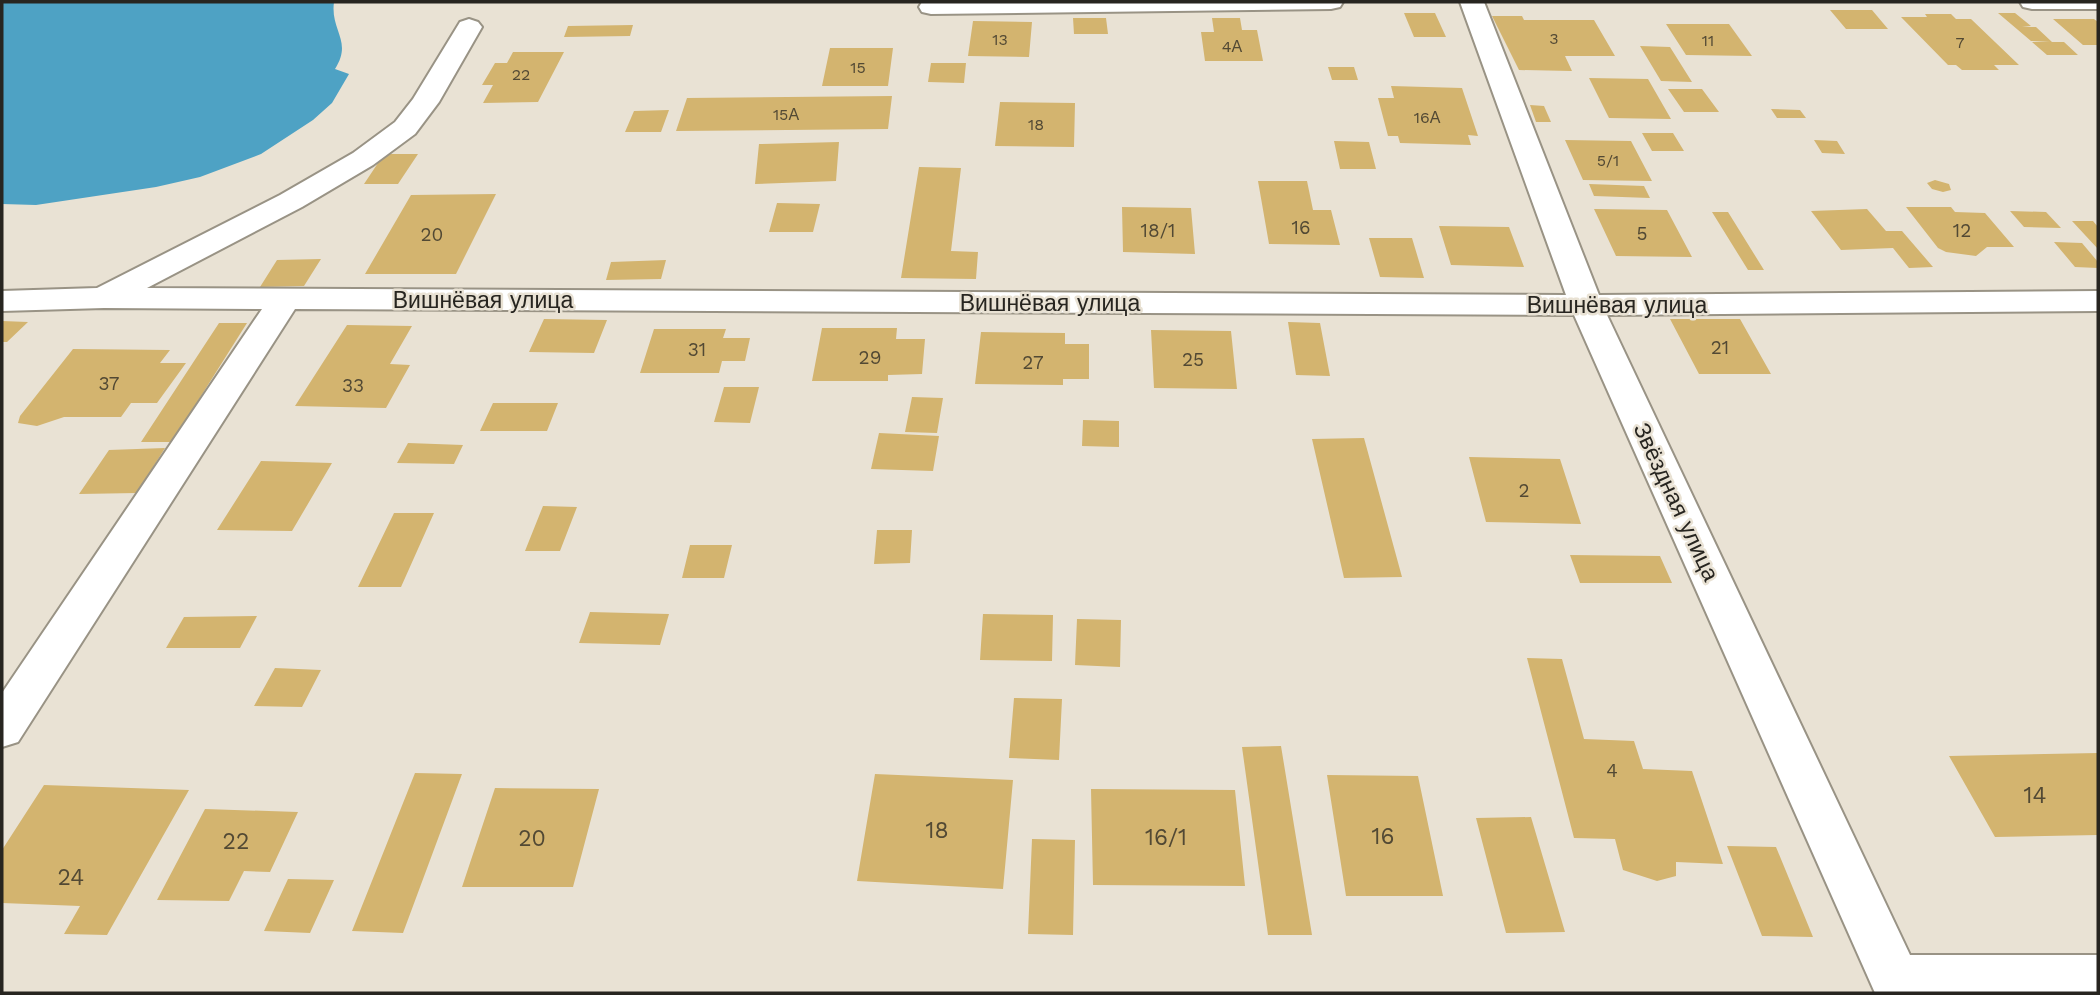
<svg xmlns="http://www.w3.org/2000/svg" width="2100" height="995" font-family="'Work Sans',sans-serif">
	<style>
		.water { fill: #4ea2c4 }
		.building { fill: #d3b46f }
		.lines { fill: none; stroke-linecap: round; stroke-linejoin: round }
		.minor-casing { stroke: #999385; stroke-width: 4 }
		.minor { fill: #fff; fill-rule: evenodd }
		.labels { text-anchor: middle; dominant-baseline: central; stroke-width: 5; stroke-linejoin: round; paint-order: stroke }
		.far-number-label { font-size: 16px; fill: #524934 }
		.number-label { font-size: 19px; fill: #524934 }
		.street-label { font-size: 23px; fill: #272520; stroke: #e9e2d4 }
		.near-number-label { font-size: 23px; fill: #524934 }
	</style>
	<rect width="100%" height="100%" fill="#e9e2d4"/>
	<path class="water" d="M2,2H334C330,31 353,41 335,69L349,74L332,103L313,120L261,154L200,177L156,187L36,205L2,204Z"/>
	<path class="building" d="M1830,10H1872L1888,29H1846Z
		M1404,13H1435L1446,37H1414Z
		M1998,13H2015L2031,26L2022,27H2036L2052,42H2064L2078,55H2047L2032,42L2050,41H2031Z
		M1925,14H1951L1956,19H1971L2019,65H1994L1999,70H1962L1956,65H1948L1901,17H1927Z
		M1492,16H1522L1524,20H1594L1615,56H1565L1572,71L1519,70Z
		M1073,18H1106L1108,34H1074Z
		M1212,18H1240L1242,30H1257L1263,61H1205L1201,32H1214Z
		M2053,19H2094L2098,22V45H2083Z
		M973,21L1032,22L1029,57L968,56Z
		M1666,24H1729L1752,56L1686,55Z
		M633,25L630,36L564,37L568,26Z
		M1640,46L1670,47L1692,82L1661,81Z
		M830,48H893L888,86H822Z
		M513,52H564L538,102L483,103L493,85H482L495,63H507Z
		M931,63H966L964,83L928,82Z
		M1328,67H1354L1358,80H1332Z
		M1589,78L1648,79L1671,119L1609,118Z
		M1391,86L1462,88L1478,136L1468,135L1471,145L1400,143L1398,136H1388L1378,98H1394Z
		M1668,89H1702L1719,112H1684Z
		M892,96L888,129L676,131L687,98Z
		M1000,102L1075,103L1074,147L995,146Z
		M1530,105L1544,106L1551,122H1536Z
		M1771,109L1800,110L1806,118H1777Z
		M669,110L661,132H625L634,111Z
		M1642,133H1673L1684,151H1652Z
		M1565,140L1631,141L1652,181L1583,180Z
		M1814,140L1837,141L1845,154L1822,153Z
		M1334,141L1369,142L1376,169H1340Z
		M839,142L836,181L755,184L759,144Z
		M384,154H418L398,184H364Z
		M919,167L961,168L951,251L978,252L976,279L901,278Z
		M1935,180L1949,184L1951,190L1943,192L1932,189L1927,183Z
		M1258,181H1307L1313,210H1331L1340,245L1269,244Z
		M1589,184L1644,186L1650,198L1594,196Z
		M496,194L456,274H365L411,195Z
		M777,203L820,204L813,232H769Z
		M1122,207L1191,208L1195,254L1123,252Z
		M1906,207H1951L1955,212L1985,213L2014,247H1987L1976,256L1946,252L1938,248Z
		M1594,209L1667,210L1692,257L1616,256Z
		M1867,209L1886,231H1902L1933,267L1909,268L1893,248L1841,250L1811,211Z
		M2010,211L2046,212L2061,228L2024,227Z
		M1712,212H1728L1764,270H1748Z
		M2072,221H2093L2098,227V249Z
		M1439,226L1509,227L1524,267L1451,265Z
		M1369,238H1412L1424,278L1380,277Z
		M2054,242L2082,243L2098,262V268L2075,267Z
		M321,259L304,286L260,287L277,260Z
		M666,260L661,279L606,280L611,262Z
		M544,319L607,320L594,353L529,352Z
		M1670,319H1740L1771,374H1699Z
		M2,321L28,322L7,342H2Z
		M1288,322L1320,323L1330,376L1296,375Z
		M219,323H247L172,442H141Z
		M347,325L412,326L390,364L410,365L386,408L295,406Z
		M822,328H897L896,339H925L922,374L888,375V381H812Z
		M654,329H726L723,338H750L745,361H722L719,373H640Z
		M1151,330L1231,331L1237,389L1154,388Z
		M981,332L1065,333V344H1089V379H1063V385L975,384Z
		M73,349L170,350L160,363H186L157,403H131L121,417H64L37,426L18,423L20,416Z
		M724,387H759L750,423L714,422Z
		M912,397L943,398L937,433L905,432Z
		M493,403H558L547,431H480Z
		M1083,420L1119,421V447L1082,446Z
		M879,433L939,436L933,471L871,469Z
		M1364,438L1402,577L1344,578L1312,439Z
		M408,443L463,445L454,464L397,463Z
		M165,448L137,493L79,494L109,450Z
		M1469,457L1560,459L1581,524L1486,522Z
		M261,461L332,463L292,531L217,530Z
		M543,506L577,507L560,551H525Z
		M394,513H434L401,587H358Z
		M877,530H912L910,563L874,564Z
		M690,545H732L724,578H682Z
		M1570,555L1660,556L1672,583H1580Z
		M590,612L669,614L660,645L579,643Z
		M983,614L1053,615L1052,661L980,660Z
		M257,616L240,648H166L184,617Z
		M1077,619L1121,620L1120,667L1075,665Z
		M1527,658L1562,659L1584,739L1634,741L1643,769L1692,771L1723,864L1676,862V876L1657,881L1623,870L1615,839L1574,838Z
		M275,668L321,670L302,707L254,706Z
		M1014,698L1062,699L1059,760L1009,758Z
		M1281,746L1312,935H1268L1242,747Z
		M2098,753V835L1995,837L1949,756Z
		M415,773L462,774L403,933L352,931Z
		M875,774L1013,780L1003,889L857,881Z
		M1327,775L1418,776L1443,896H1346Z
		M44,785L189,790L107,935L64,934L80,906L2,903V850Z
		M495,788L599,789L573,887H462Z
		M1091,789L1235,790L1245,886L1093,885Z
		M205,809L298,812L270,872L244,871L229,901L157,900Z
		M1531,817L1565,932L1506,933L1476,818Z
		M1032,839L1075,840L1073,935L1028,934Z
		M1727,846L1776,847L1813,937L1762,936Z
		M288,879L334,880L310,933L264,931Z"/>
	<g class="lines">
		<g class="minor-casing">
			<path id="minor" d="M922,2H1343L1340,7L1331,9L931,14L922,12L919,7Z
				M1460,2H1484L1599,295L2098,291V311L1607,315L1910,955H2098V993H1875L1574,315L295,309L18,742L2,747V693L262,309L104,308L2,311V291L97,288L280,195L353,153L395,122L413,99L460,22L469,19L478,22L482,27L439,102L415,134L373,165L302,207L147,288L1566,295Z
				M2020,2H2098V9H2032L2023,7Z"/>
		</g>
		<use href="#minor" class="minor"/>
	</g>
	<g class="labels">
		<g class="far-number-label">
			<text x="1554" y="38">3</text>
			<text x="1000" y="39">13</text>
			<text x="1708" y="40">11</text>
			<text x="1960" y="42">7</text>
			<text x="1232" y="46">4А</text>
			<text x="858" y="67">15</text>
			<text x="521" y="74">22</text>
			<text x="786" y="114">15А</text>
			<text x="1427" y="117">16А</text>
			<text x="1036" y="124">18</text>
			<text x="1608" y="160">5/1</text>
		</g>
		<g class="number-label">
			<text x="1301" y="227">16</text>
			<text x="1158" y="230">18/1</text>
			<text x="1962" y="230">12</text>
			<text x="1642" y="233">5</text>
			<text x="432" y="234">20</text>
			<text x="1720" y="347">21</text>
			<text x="697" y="349">31</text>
			<text x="870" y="357">29</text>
			<text x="1193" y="359">25</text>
			<text x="1033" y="362">27</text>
			<text x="109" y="383">37</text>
			<text x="353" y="385">33</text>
			<text x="1524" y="490">2</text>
			<text x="1612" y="770">4</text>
		</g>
		<g class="street-label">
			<text x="483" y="300">Вишнёвая улица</text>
			<text x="1050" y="303">Вишнёвая улица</text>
			<text x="1617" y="305">Вишнёвая улица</text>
			<text transform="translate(1676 502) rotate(65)">Звёздная улица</text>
		</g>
		<g class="near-number-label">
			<text x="2035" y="795">14</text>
			<text x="937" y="830">18</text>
			<text x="1383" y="836">16</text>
			<text x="1166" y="837">16/1</text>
			<text x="532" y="838">20</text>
			<text x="236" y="841">22</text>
			<text x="71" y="877">24</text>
		</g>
	</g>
	<rect width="2100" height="995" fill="none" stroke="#272520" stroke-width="7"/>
</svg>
